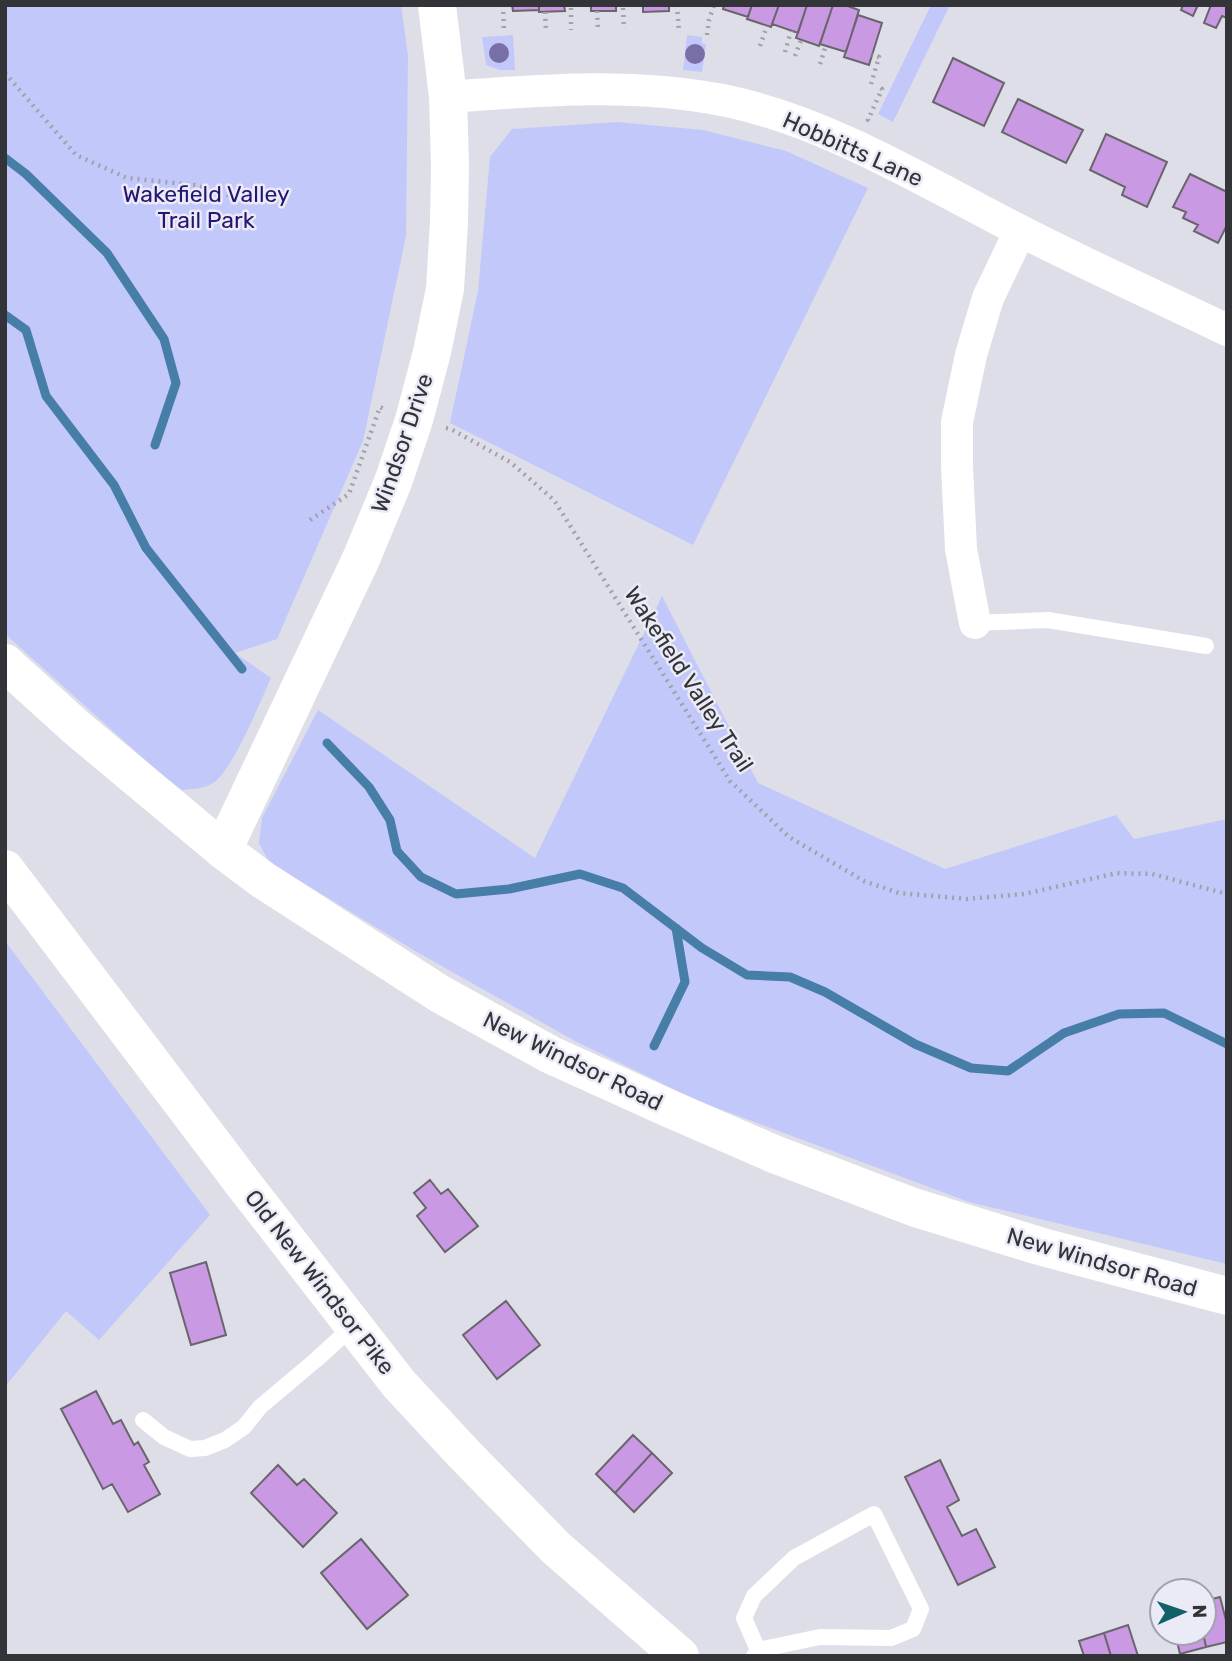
<svg xmlns="http://www.w3.org/2000/svg" width="1232" height="1661" font-family="Rubik,sans-serif">
	<style>
		.green { fill: #c3c8fb }
		.lines { fill: none; stroke-linecap: round; stroke-linejoin: round }
		.stream { stroke: #467ea8; stroke-width: 9 }
		.building { fill: #ca99e4; stroke: #6a656d; stroke-width: 2 }
		.path { stroke: #a0a1a9; stroke-width: 4.5; stroke-dasharray: 2 5; stroke-linecap: butt }
		.service { stroke: #fff; stroke-width: 16 }
		.minor { stroke: #fff; stroke-width: 32 }
		.tertiary { stroke: #fff; stroke-width: 38 }
		.secondary { stroke: #fff; stroke-width: 38 }
		.tree { fill: #786fa7 }
		.labels { text-anchor: middle; dominant-baseline: central; stroke-width: 5; stroke-linejoin: round; paint-order: stroke }
		.street-label { font-size: 23px; fill: #333438; stroke: #eaebf6 }
		.park-label { font-size: 23px; fill: #261572; stroke: #eaebf6 }
	</style>
	<rect width="100%" height="100%" fill="#dddee8"/>
	<path class="green" d="M5,5H401L408,56L406,236L363,441L277,639L235,653L271,678C261,700 232,772 213,783C204,789 192,789 182,790L163,776L5,634Z
		M931,5H950L893,122L878,114Z
		M513,35L515,70H500L486,65L482,37Z
		M687,35L702,37V43L706,44L702,72L683,70Z
		M617,122L703,130L786,151L868,188L693,545L450,423L478,291L490,157L512,129Z
		M662,596L758,783L945,869L1116,815L1134,839L1227,819V1264L969,1202L698,1101L575,1041L415,951L269,862L259,843L262,818L318,710L535,858Z
		M5,941L210,1215L99,1340L66,1311L5,1387Z"/>
	<g class="lines">
		<path class="stream" d="M5,158L26,174L107,253L164,339L176,383L155,445
			M5,315L26,330L46,396L114,485L146,548L242,669
			M327,743L369,787L390,820L397,851L421,877L456,894L509,889L580,874L623,888L702,948L747,975L790,977L825,992L915,1044L971,1068L1008,1071L1064,1033L1119,1014L1164,1013L1227,1044
			M654,1046L685,982L676,928"/>
	</g>
	<path class="building" d="M512,5H539V10L513,11Z
		M539,5H564L565,11L539,12Z
		M591,5H616V11H591Z
		M643,5H669V11L643,12Z
		M724,5H752L748,17L723,9Z
		M752,5H779L771,27L747,19Z
		M779,5H807L798,33L772,24Z
		M807,5H833L819,46L796,38Z
		M833,5H845L859,10L846,52L820,44Z
		M1183,5H1198L1193,16L1181,10Z
		M1211,5H1227V18L1222,16L1216,28L1204,23Z
		M858,15L882,23L869,65L844,57Z
		M953,58L1004,83L984,126L933,102Z
		M1018,99L1083,130L1066,163L1002,132Z
		M1106,134L1167,162L1147,207L1122,195L1125,187L1090,170Z
		M1190,174L1227,192V225L1218,243L1194,231L1198,225L1183,218L1186,212L1173,207Z
		M430,1180L441,1194L448,1189L478,1226L445,1252L417,1216L426,1208L414,1193Z
		M206,1262L226,1335L191,1345L170,1273Z
		M506,1301L540,1345L497,1379L463,1335Z
		M96,1391L113,1424L121,1420L134,1445L138,1442L149,1462L144,1465L160,1494L128,1512L112,1484L103,1489L61,1409Z
		M633,1435L652,1453L615,1493L596,1474Z
		M652,1453L672,1473L634,1512L615,1493Z
		M940,1460L959,1500L947,1507L962,1536L976,1529L995,1567L958,1585L905,1477Z
		M278,1465L297,1485L304,1479L337,1513L303,1547L251,1493Z
		M361,1539L408,1595L367,1629L321,1573Z
		M1220,1597L1227,1624V1642L1206,1647L1203,1633L1204,1601Z
		M1128,1625L1138,1656H1111L1104,1633Z
		M1104,1633L1111,1656H1084L1079,1641Z
		M1175,1633H1203L1206,1647L1180,1654Z"/>
	<g class="lines">
		<path class="path" d="M503,5L504,32
			M677,5L679,32
			M571,8V30
			M623,8L624,29
			M597,11L598,29
			M545,12L546,31
			M707,35L709,20L714,5
			M760,46L767,26
			M785,52L791,31
			M795,56L801,40
			M820,64L826,45
			M5,73L76,155L127,178L194,185L253,202
			M871,84L879,57L872,55
			M869,121L868,120L882,89L878,87
			M446,428L451,429L510,462L554,500L730,781L789,837L864,881L899,893L967,899L1024,894L1117,873L1152,874L1227,894
			M310,520L349,494L380,407L384,409"/>
		<path class="service" d="M975,623L1048,620L1206,646
			M143,1420L164,1437L190,1449L205,1448L225,1440L244,1427L260,1407L317,1359L353,1326
			M754,1656L758,1650L820,1637L891,1638L913,1629L921,1609L874,1514L794,1558L754,1596L744,1618L758,1650"/>
		<path class="minor" d="M448,97C542,90 634,82 727,101C828,122 925,182 1017,229C1086,265 1157,296 1227,330
			M975,623L961,549L957,467V422L971,355L988,298L1020,231"/>
		<path class="tertiary" d="M223,850L361,559L393,482L414,420L432,352L445,289L449,223L450,166L448,97L437,5
			M5,869L245,1186L399,1384L465,1455L556,1548L680,1656"/>
		<path class="secondary" d="M5,663L78,729L223,850L263,880L440,994L551,1055L668,1108L774,1154L913,1207L1039,1246L1227,1296"/>
	</g>
	<g class="tree">
		<circle cx="499" cy="53" r="10"/>
		<circle cx="695" cy="54" r="10"/>
	</g>
	<g class="labels">
		<g class="street-label">
			<text transform="translate(853 149) rotate(24)">Hobbitts Lane</text>
			<text transform="translate(402 443) rotate(-71)">Windsor Drive</text>
			<text transform="translate(689 679) rotate(57)">Wakefield Valley Trail</text>
			<text transform="translate(573 1061) rotate(26)">New Windsor Road</text>
			<text transform="translate(1102 1262) rotate(16)">New Windsor Road</text>
			<text transform="translate(320 1282) rotate(52)">Old New Windsor Pike</text>
		</g>
		<g class="park-label">
			<text x="206" y="194">Wakefield Valley<tspan x="206" dy="26">Trail Park</tspan></text>
		</g>
	</g>
	<rect width="1232" height="1661" fill="none" stroke="#333438" stroke-width="14"/>
	<g transform="translate(1183 1612) rotate(88)"><circle r="33" fill="#eaebf6" stroke="#a1a2aa" stroke-width="2"/>
	<path d="M0-5L12 26L0 18L-12 26Z" fill="#116169"/>
	<text y="-10" font-size="19" font-weight="bold" text-anchor="middle" fill="#333438">N</text>
	</g>
</svg>
